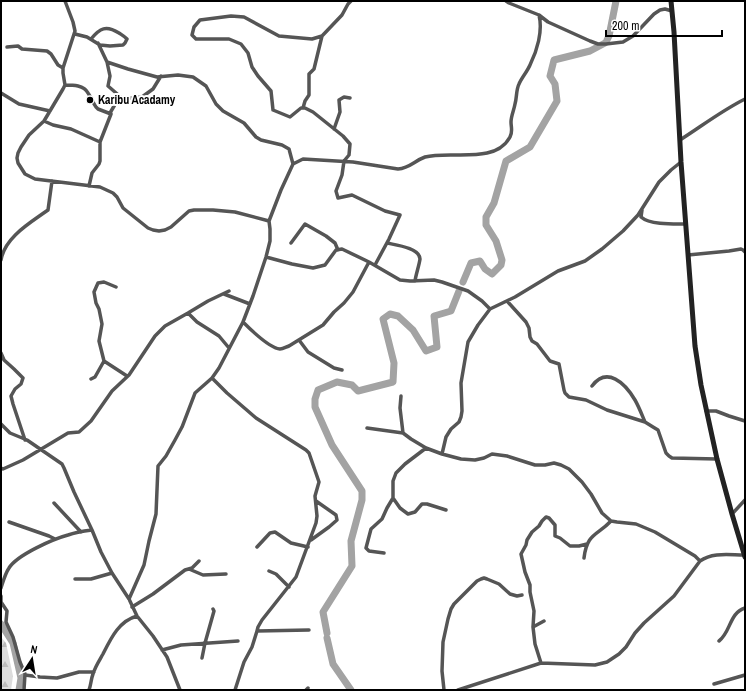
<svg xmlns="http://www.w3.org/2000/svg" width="746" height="691" font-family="'Archivo Narrow',sans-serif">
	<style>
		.forest { fill: url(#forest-firs) }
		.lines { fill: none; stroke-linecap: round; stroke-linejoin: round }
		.river { stroke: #a3a3a3; stroke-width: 7 }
		.minor { stroke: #555; stroke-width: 3.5 }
		.secondary { stroke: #222; stroke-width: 5 }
		.poi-dot { fill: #000; stroke: #fff; stroke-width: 1.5 }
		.labels { text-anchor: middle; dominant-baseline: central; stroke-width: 4; stroke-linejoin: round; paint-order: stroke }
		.poi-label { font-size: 12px; font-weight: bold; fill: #000; stroke: #fff; text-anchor: start }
	</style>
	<defs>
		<pattern id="forest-firs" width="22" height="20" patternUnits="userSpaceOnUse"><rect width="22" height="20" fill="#dcdcdc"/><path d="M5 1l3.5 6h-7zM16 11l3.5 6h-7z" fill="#bbb"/></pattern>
	</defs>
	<rect width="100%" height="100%" fill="#fff"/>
	<path class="forest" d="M1,637L6,643L13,676L11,690H1Z"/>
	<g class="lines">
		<path class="river" d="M607,40L609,36L616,1
			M463,282L471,263L480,261L485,269L492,274L501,265L502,260L496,241L486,225V217L494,203L506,161L530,147L557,101L555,84L550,76L554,60L590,51L605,43
			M1,624L13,643L21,678L19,690
			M327,633L323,612L352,566L351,541L362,500V491L332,445L315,407V399L318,390L337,382L352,385L358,391L393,382L394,363L383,319L390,314L398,316L413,330L426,351L437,347L434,316L451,311L459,291
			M327,638L333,664L351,690"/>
		<path class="minor" d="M65,1L73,22L75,31L63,68V73L65,85L63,89L44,121L29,135L21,147L18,153L17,158L18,163L25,174L35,179L100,187L113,193L117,197L123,208L148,228L153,230L159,231L165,230L171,227L189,211L194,210H213L235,212L269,221
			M351,1L348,4L342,15L322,36L312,39L279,36L244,17L231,16L200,20L194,27L192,35L196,39H229L241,44L248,53L252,67L258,76L271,91L273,110L290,117L301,108H305L313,112L343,136L350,144L349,155L344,161L342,175L336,191L338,198L352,195L385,211L400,215L389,239L375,265
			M506,1L509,3L539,15L548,22L590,41L598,44H606L623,42L633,36L654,14L660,10L665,9L672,11
			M75,34L87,37L100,45L110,46L123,45L125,43L127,39C124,36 122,35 119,33C106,25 100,28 91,39
			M98,43L107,62L128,69L157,77L178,75L193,77L206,86L216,104L223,111L244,123L256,137L261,140L282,145L289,149L293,164
			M7,47L18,46L22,49L47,51L51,54L58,65L63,68
			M107,62L110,76L108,86L123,99L142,97L153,89L161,76
			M65,85C73,85 84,85 88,93C91,97 93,103 96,107L98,109L111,114L100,142
			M1,93L19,104L50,111
			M303,108L305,101L309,95V74L314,69L322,36
			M110,113L117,101L123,99
			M44,121L53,125L71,129L100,142V161L99,164L92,173L89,186
			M334,129L340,112L339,100L344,97L350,98
			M680,140C702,126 721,111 745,99
			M642,210L641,217C650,225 674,224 686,224
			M291,243L305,224L326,236L335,243L338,250
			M387,243C396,245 420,248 420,259C419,266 416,274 415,281
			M688,255L729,251L741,249L743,250L745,252
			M266,257L292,264L313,268L325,265L336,250L342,249L369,262L400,280L410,281L434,280L442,282L468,291L482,301L490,309
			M1,260C5,237 30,223 48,210L52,181
			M116,287L104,282L98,283L94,292L96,303L99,309L102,324L99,341L104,361L127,376
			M224,294L250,304
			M507,301L526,322L529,328L530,337L532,341L537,344L550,361L559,364L564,390L565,393L569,397L586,400L607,410L645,422L653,427L658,430L666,453L669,456L672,458L717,459
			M188,313L197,322L219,336L229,348
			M243,322C251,330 269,348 280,349C283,349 286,347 289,346L323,325L334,312L344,303L353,292L369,262
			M299,340L308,352L334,368L342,370
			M1,353L4,360L14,369L23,378L21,384L15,389L11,396L13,404L25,440
			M212,378L227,393L256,418L306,450L309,453L319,482L315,496L317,516L316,523L296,577L262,620L258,627L257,631
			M91,379L95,377L104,361
			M592,386C607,366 625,383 635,400C639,407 642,415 645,422
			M401,396L400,408L403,433L411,439L426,448L442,454L461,459L475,460L484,458L492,454L507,456L535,465H545L554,463L561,465L569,469L582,482L591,494L602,513L611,521L617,522L636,524L655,532L695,556L700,561
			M706,411H716L729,416L745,421
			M1,424L10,433L27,440L62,464L64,468L74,492L92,530L101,552L112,573L129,599L137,616L153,636L167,657L180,690
			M367,428L403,433
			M426,448L405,464L396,473L393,481V498L400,508L408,514L415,512L422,504H427L446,510
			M442,454L446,437L451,429L459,422L461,417L462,411L461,383L468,342L478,325L490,309L515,297L558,271L585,261L602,249L623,231L638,215L659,182L671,170L681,162
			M1,468L3,469L23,460L68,433L79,432L91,421L112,391L129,375L155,336L165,326L188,313L208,301L229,291
			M54,503L81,532
			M732,514L745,500
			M9,522L49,536L55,539
			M311,540L329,527L337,520L336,515L316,501
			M257,547L270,533L275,532L291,543L308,547
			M384,553L369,551L366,548L371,529L382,519L387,508L393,498
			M584,558C587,533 597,536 611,521
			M189,569L203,575L226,574
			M269,571L276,574L289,587
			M75,579H91L112,573
			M1,588C3,582 5,574 9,568C17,555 53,539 68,535C76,532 84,531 92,530
			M1,596V602L7,611L6,622L13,637L20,662L25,674L24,690
			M129,599L144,565L149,541L156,514L158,466L166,456L175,440L182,427L195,393L212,378L219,368L243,322L253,296L266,257L270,241V229L269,221L281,190L293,164L303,159L353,162L398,169C410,168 414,161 425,157C450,150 495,165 510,137C513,132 511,127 511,122C511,116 514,110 515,104C517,97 516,90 519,84C522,77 527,72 530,65C537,51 543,31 539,15
			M132,607L153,594L185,570L192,568L199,561
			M533,627L544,621
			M719,641C731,632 729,613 745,608
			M162,650L181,645L238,641
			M202,658L205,643L214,611L213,609
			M541,663L535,644L533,627L534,611L530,592V585L525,572L521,554L526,545L527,540L532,532L539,526L542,521L546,517L549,518L555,525V536L560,538L570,546H579L587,544
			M25,675L40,677L57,678L79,672H94
			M714,684L745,675
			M89,690C91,685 91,679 93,674C95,667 99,661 103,654C111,638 119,621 137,616
			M235,690L244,662L252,647L257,631L309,630
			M306,690L308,688
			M444,690L442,671L443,642L448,619L451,609L454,604L477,581L481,579L484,578L487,579L499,584L510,594L517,596L522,595
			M458,690L541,663L595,665L607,662L619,654L626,647L635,633L644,623L674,596L700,561C713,552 729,555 744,555"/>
		<path class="secondary" d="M671,1L674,32L681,162L695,346L701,385L717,459L732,514L745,557"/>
	</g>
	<circle class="poi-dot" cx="90" cy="100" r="4"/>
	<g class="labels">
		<g class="poi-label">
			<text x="98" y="100">Karibu Acadamy</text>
		</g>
	</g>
	<rect width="746" height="691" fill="none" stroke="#000000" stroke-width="4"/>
	<g transform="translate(32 659) rotate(12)" stroke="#ffffff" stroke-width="3" paint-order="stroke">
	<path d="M0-3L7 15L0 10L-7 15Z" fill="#000000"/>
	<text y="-6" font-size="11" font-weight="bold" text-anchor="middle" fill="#000000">N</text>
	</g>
	<path d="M606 30v6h116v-6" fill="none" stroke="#000000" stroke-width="2"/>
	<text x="612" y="30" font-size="12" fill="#000000" stroke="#ffffff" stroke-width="3" paint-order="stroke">200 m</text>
</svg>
